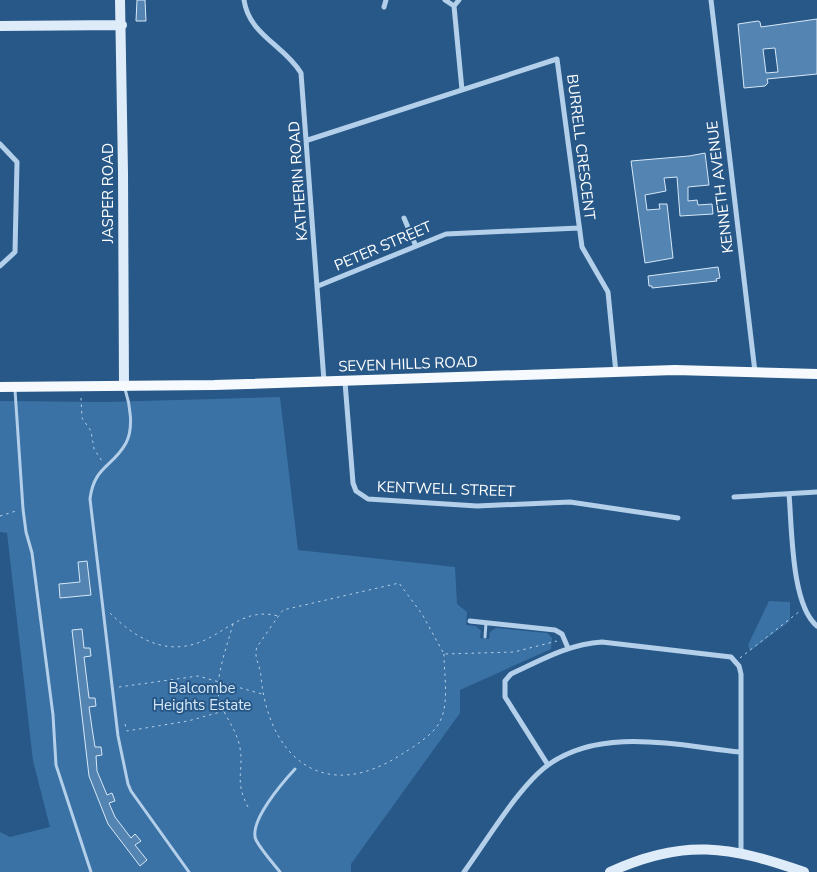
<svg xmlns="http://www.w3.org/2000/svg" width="817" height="872" font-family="'Nunito Sans',sans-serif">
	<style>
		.green { fill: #3b72a5 }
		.building { fill: #5384b2; stroke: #d7e8f7; fill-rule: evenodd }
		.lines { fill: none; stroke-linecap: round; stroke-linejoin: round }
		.path { stroke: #b3cfe9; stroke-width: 1; stroke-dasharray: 2.5 4; stroke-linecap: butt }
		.lane { stroke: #b3cfe9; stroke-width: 3 }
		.street { stroke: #b3cfe9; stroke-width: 5 }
		.secondary { stroke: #deebf8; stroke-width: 10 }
		.primary { stroke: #f6fafe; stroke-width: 10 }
		.labels { text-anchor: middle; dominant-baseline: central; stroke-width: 4; stroke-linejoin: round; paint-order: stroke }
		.street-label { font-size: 15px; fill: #fff; stroke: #275888 }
		.park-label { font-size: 15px; fill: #d7e8f7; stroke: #275888 }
	</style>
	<rect width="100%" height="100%" fill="#275888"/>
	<path class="green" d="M280,397L298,550L455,567L457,604L467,612L466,625L476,626L481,631L480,638L489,639L490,632L496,628L547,633L552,638L551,649L460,690V713L351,864V872H0V832L10,837L50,827L33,761L7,533L0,532V401L106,402Z
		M769,601L790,602V621L750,651L748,645Z"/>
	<path class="building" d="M137,0H145L146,21H136Z
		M817,19V74L767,79L768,83L765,86L744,88L738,24L758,21L760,22L761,27ZM775,48L778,72L766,73L763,49Z
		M705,153L709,185L688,187V201L697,200L698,205L712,204L713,214L680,216L677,177L664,178L666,191L645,195L647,210L660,209L659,204H667L673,258L645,263L631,161L689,156Z
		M718,267L720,278L716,279L717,281L652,288V286H649L648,276Z
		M87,561L91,595L60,598L59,584L80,582L78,562Z
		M82,629L84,648H90L91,656L84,657L89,698H95L96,706L89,707L92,728L95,747H101L102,755L96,756L97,771L107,795L112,793L115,801L109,803L115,817L131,838L135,834L141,841L135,845L147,860L140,866L108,824L89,776L72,630Z"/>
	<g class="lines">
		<path class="path" d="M81,398L82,418L91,431L94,449L102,461
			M0,516L16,511
			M110,613C137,640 169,658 207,639C231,627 248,608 278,616
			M233,624C228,643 214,680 219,699C224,716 237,730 240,748C244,772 234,780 248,807
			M444,654C444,674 449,701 441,719C436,733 415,746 402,754C326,804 269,760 261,677C261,667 253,657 257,647C259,644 279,615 283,610L399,583L422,614L444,654L514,652L557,641
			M740,658L800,611
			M119,687L198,676L262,694
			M125,724L127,731L188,721L224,711"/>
		<path class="lane" d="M125,389C130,404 134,428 126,443C113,467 94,466 90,499L118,736L128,784L131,791L189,872
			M15,390L23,509L26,532L32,553L53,715L56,765L91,872
			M485,637L486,623
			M280,872C272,862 262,851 256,840C248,822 283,782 295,769"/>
		<path class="street" d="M244,0C249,35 284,45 301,73L324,381
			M445,0L454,6
			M459,0L454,6L462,90
			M711,0L755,372
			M384,7L386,0
			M308,140L557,59L582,247L608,292L616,373
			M0,144L17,162L15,252L0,266
			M404,218L415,244
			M318,286L446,234L579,228
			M345,382L353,483L356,491L368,499L477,506L570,502L678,518
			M789,494C792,527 791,605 817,626
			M734,497L817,492
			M470,621L555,630L562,634L568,648
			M548,765L505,697V681L511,674C541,660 569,644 602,642L731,657L739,666L741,674V853
			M464,872C486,842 519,786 548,765C602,726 679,746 740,752"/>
		<path class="secondary" d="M120,0L123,172L124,386
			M0,26L122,25
			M610,872C683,838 730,846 804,872"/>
		<path class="primary" d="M0,387L214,385L675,370L817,374"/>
	</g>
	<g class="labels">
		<g class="street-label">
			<text transform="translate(581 147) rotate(83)">BURRELL CRESCENT</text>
			<text transform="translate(298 181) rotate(-94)">KATHERIN ROAD</text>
			<text transform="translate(720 187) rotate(-97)">KENNETH AVENUE</text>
			<text transform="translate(108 193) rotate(-90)">JASPER ROAD</text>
			<text transform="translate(383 246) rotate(-23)">PETER STREET</text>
			<text transform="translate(408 364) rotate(-2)">SEVEN HILLS ROAD</text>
			<text transform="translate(446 489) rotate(2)">KENTWELL STREET</text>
		</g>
		<g class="park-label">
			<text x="202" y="688">Balcombe<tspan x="202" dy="17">Heights Estate</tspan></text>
		</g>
	</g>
</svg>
